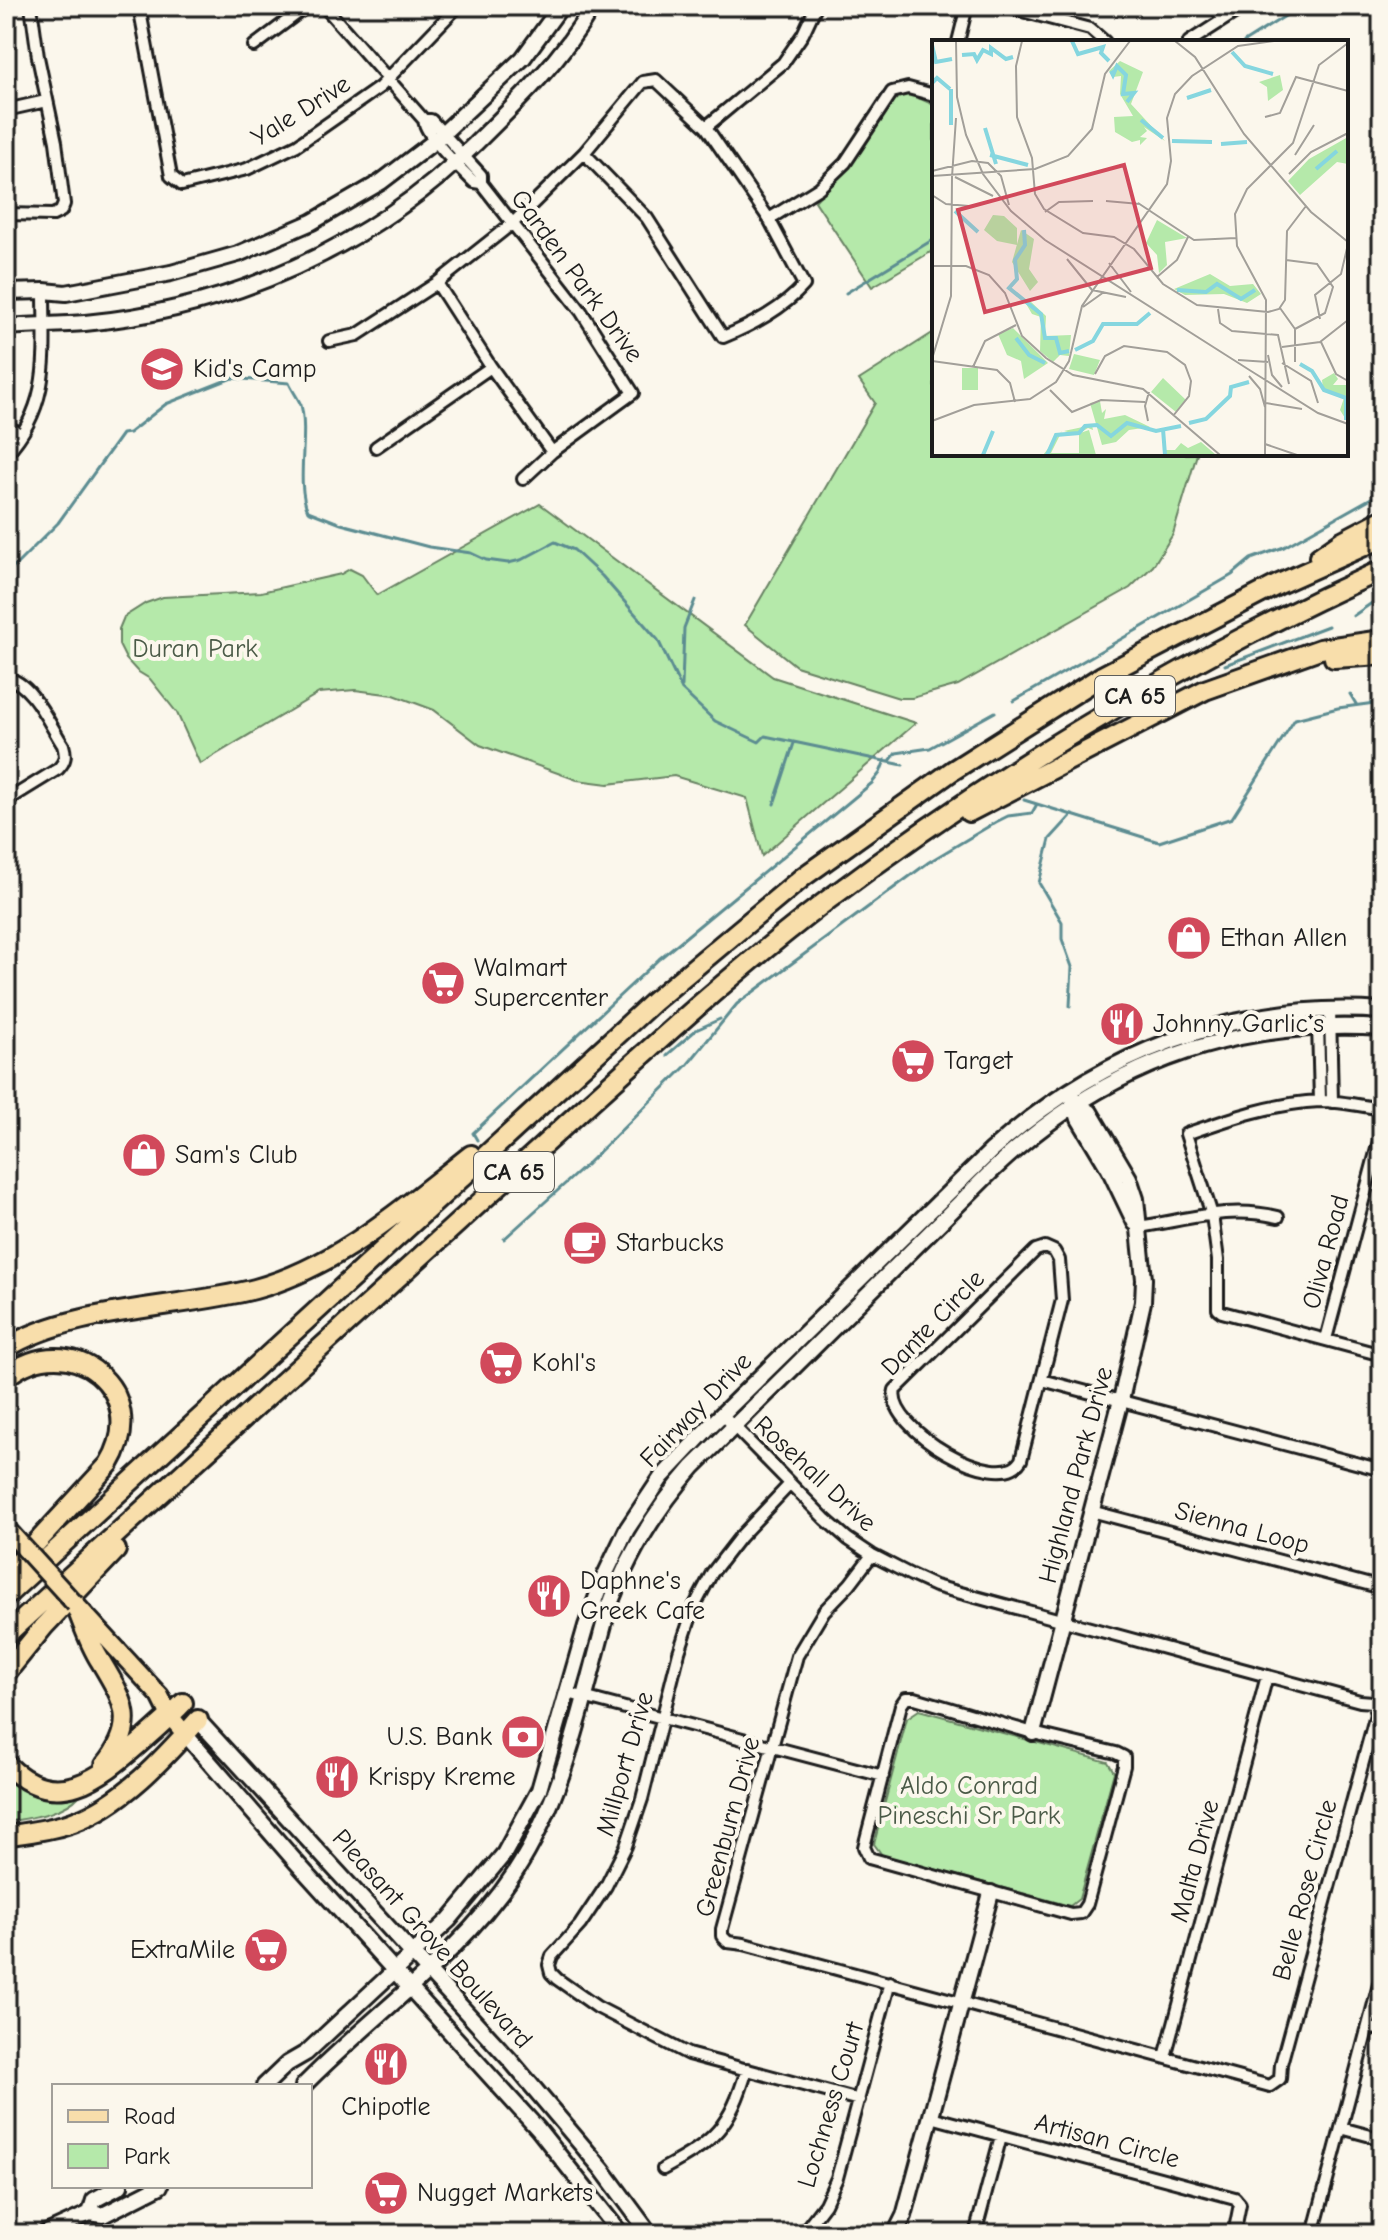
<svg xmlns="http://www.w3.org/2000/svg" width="1388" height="2240" font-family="'Comic Neue',sans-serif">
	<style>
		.green { fill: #b5e9aa; stroke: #688263; stroke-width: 2 }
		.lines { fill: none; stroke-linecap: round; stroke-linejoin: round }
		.stream { stroke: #5b8c91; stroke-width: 3 }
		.street-casing { stroke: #1c1c1c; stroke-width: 16 }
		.secondary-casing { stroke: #1c1c1c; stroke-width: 20 }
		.primary-casing { stroke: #1c1c1c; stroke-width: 22 }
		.highway-casing { stroke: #1c1c1c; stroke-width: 24 }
		.street { stroke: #fbf7ec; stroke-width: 10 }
		.secondary { stroke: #fbf7ec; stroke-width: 14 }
		.primary { stroke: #f8deab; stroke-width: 16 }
		.highway { stroke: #f8deab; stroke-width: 18 }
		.primary-bridge-casing { stroke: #1c1c1c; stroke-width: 22; stroke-linecap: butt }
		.primary-bridge { stroke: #f8deab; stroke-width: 16 }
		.labels { text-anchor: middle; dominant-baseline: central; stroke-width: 8; stroke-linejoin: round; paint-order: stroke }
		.shield { fill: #fbf7ec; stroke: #5f5e5a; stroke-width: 2 }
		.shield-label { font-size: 24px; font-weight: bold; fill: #1c1c1c }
		.street-label { font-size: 26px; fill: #1c1c1c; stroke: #fbf7ec }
		.poi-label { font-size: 26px; fill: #1c1c1c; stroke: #fbf7ec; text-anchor: start }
		.park-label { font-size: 26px; fill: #4a5a47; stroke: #fbf7ec }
		.inset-river { fill: none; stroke: #85d6df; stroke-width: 4 }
		.inset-road { fill: none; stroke: #a29f99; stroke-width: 2 }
		.view { fill: #d1495b; fill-opacity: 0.15; stroke: #d1495b; stroke-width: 4 }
		.inset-edge { fill: none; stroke: #1c1c1c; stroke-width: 4 }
	</style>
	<rect width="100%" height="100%" fill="#fbf7ec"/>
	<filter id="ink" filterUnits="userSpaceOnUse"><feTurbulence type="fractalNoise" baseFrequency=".0125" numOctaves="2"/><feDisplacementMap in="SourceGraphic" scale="16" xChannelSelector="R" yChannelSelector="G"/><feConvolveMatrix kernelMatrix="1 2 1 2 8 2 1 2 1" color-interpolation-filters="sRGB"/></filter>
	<g filter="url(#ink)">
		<path class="green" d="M910,94L934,105V250L872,287L815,201L861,152L894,101L901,95Z
			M934,332V454H1197L1173,534L1153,566L1130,588L958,685L912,698H899L796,666L745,625L875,403L859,380Z
			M540,504L773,677L916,723L762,856L747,798L674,776L608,784L577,780L480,745L434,710L394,695L355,690L319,693L200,764L177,713L150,679L137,671L126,659L119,645V629L124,617L146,603L163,597L261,592L341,574L350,569L362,575L377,595Z
			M919,1710L1108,1762L1114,1772L1079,1899L1070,1906L882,1855L874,1844L907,1718Z
			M6,1778C30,1796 50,1796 79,1796C64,1814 28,1818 6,1822Z"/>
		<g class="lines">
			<path class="stream" d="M1244,42L1301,6
				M846,293L934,239
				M6,571L11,570L58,523L122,434L129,433L166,404L232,378L289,383C292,390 298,398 301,405C309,436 295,483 308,511L341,524L429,547L471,553L486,560L508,563L521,560L555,542L574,550L602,576L658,640L682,690L715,721L759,742L765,736L903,765
				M1353,616L1382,596
				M1225,665L1328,626
				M682,686L684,628L695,600
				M1350,694L1356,704
				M1014,701L1232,575L1251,559L1284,547L1382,492
				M890,761L896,753L930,748L995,712
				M1024,800L1159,842L1232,818L1295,719L1338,708L1382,702
				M774,804L794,743
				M1070,1006L1072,967L1062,939V922L1039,883L1050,839L1071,816
				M667,1055L696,1030L720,1019
				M477,1140L473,1133L659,959L872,783L880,773L885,760
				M504,1239L586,1165L688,1064L737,1004L929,862L996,822L1008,816L1032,813L1037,804"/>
			<g class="street-casing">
				<path id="street" d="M139,6L171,176L182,185L247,169L297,145L380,87L458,6
					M324,6L424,120C426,137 461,169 474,182L481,183
					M1003,6L1090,29L1105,42
					M1215,6L1223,19
					M958,42L967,6
					M1189,42L1245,6
					M254,46L307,6
					M6,110L46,101
					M424,120H431L481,175V183L581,311L633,393L552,452L523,479
					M706,127L783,63L803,34L816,6
					M6,214L53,215L61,211L64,204L56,142L38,57L31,6
					M769,219L819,188L845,163L892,92L908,88L934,95
					M437,283L491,367L552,452
					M329,341L357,335L437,283L514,222L584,153L643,82L656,80L706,127L769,219L804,285C784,308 751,326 723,337L647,218L584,153
					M6,425L21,435
					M376,447L491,367
					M6,454C52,405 44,353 44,291
					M6,678C32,682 49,724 63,745C66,755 66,761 58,769L6,801
					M1330,1009L1332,1102
					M1318,1024L1320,1101
					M1382,1109C1362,1106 1340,1101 1320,1101C1274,1103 1229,1119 1186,1134L1212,1215L1218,1260V1309L1222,1312L1382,1355
					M1138,1227C1187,1220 1228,1205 1278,1217
					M1045,1247L1054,1251L1059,1260L1062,1300L1021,1460C1000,1496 885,1428 895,1390L1036,1250Z
					M1326,1339L1382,1130
					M1042,1380L1382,1470
					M722,1414L825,1519L848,1539L872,1555L911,1575L935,1586L1360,1701L1373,1702L1376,1714L1281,2064L1280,2079L1270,2086L744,1944L728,1942L722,1936V1929L797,1656L824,1611L850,1584L872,1555
					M790,1484L740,1537L712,1573L694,1607L679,1652L642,1799L626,1846L606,1886L580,1925L552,1956L549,1965L551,1973L557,1979L597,2007L688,2054L859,2100
					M1091,1511L1382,1588
					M568,1693L883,1776
					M906,1698H915L1033,1733L1116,1753L1124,1757V1766L1087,1904L1081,1913L1071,1914L869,1858L864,1847L866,1839L901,1705Z
					M1368,2027L1382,2030
					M1165,2057L1267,1676
					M931,2117L1235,2198L1240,2204L1234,2234
					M1341,2128L1382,2139
					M663,2169C715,2141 730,2127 747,2069
					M802,2234L825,2204L837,2178L890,1982
					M975,2234L1001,2136
					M1313,2234L1382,1973"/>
			</g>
			<g class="secondary-casing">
				<path id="secondary" d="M6,292L44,291L66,293L171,273L238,254L312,222L381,182L436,140L523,58L561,6
					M6,327C32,325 59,325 85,323C231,309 371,247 475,144C519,101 562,59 593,6
					M1073,1099L1079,1119L1109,1169L1135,1223
					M198,1720L510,2060L602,2169L650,2234
					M1033,1733L1121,1400L1143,1302L1144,1279L1136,1199L1129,1178L1090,1112L1075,1103
					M185,1734L296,1862L538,2129L621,2234
					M264,2086L287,2064L306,2053L449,1920L504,1854L539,1790L586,1626L604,1577L627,1529L661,1478L710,1426L991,1151C1098,1054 1236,1000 1382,1011
					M303,2086C372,2015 459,1957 514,1874C566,1795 583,1699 608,1610C627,1556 655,1510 693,1467L992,1171C1101,1067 1231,1018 1382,1028
					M90,2213L94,2200L120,2186
					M44,2234L90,2213L103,2215L160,2186
					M895,2234L904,2216L991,1893"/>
			</g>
			<g class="primary-casing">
				<path id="primary" d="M79,1608L160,1696L170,1716L185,1734"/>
			</g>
			<g class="highway-casing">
				<path id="highway" d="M1319,557L1342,541L1382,520
					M1334,658L1382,655
					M969,812L1205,690L1320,649L1382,640
					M6,1348C73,1307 178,1309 255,1289C337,1267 406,1206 471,1155
					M6,1377C71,1324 153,1392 109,1464L6,1576
					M6,1596L653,1002L803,877L952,771L1102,676L1279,584L1382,538
					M75,1604C83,1623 89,1644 101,1662C125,1702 138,1724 105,1765
					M6,1635C177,1479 347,1322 519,1167C619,1077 717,984 825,902C999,771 1183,660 1382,570
					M6,1673L44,1626L116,1550
					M6,1764C56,1814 100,1778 141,1742C155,1729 170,1717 183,1703
					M6,1836C28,1832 52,1830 73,1822C123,1804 164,1758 198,1720"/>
			</g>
			<use href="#street" class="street"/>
			<use href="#secondary" class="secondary"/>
			<use href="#primary" class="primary"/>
			<use href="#highway" class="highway"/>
			<g class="primary-bridge-casing">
				<path id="primary-bridge" d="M6,1528L75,1604"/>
			</g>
			<use href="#primary-bridge" class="primary-bridge"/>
		</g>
	</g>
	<defs>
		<g id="school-disc" transform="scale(2.3)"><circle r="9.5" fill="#d1495b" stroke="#fbf7ec"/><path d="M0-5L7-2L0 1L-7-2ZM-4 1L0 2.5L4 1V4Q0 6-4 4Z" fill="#fff"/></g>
		<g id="shop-disc" transform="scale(2.3)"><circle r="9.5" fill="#d1495b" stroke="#fbf7ec"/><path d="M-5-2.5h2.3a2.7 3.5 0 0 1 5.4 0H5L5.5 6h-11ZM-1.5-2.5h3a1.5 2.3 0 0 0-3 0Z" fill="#fff"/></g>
		<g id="supermarket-disc" transform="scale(2.3)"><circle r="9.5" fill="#d1495b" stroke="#fbf7ec"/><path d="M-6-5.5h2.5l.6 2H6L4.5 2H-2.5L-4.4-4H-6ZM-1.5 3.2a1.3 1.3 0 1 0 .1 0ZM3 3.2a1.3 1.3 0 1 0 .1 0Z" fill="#fff"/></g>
		<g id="restaurant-disc" transform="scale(2.3)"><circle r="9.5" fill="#d1495b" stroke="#fbf7ec"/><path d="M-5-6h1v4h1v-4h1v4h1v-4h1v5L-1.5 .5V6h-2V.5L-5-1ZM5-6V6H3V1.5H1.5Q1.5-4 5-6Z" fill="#fff"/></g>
		<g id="cafe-disc" transform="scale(2.3)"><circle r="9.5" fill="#d1495b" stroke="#fbf7ec"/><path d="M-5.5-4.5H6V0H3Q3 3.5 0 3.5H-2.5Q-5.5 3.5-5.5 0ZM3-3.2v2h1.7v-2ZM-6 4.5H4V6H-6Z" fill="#fff"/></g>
		<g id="bank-disc" transform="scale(2.3)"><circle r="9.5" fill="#d1495b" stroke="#fbf7ec"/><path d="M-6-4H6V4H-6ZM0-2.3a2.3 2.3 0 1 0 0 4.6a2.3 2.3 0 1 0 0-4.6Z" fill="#fff"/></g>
	</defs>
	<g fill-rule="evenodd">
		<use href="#school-disc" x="162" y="369"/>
		<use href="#shop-disc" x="1189" y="938"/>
		<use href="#supermarket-disc" x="443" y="983"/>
		<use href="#restaurant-disc" x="1122" y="1024"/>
		<use href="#supermarket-disc" x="913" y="1061"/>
		<use href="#shop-disc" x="144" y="1155"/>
		<use href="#cafe-disc" x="585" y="1243"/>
		<use href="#supermarket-disc" x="501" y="1363"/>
		<use href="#restaurant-disc" x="549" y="1596"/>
		<use href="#bank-disc" x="523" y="1737"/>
		<use href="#restaurant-disc" x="337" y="1777"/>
		<use href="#supermarket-disc" x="266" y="1950"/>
		<use href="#restaurant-disc" x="386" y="2064"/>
		<use href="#supermarket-disc" x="386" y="2193"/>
	</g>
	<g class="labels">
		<g class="shield">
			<rect x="1095" y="676" width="80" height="40" rx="6"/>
			<rect x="474" y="1152" width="80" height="40" rx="6"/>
		</g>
		<g class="shield-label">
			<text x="1135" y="696">CA 65</text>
			<text x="514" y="1172">CA 65</text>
		</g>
		<g class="street-label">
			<text transform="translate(301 111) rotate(-32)">Yale Drive</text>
			<text transform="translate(577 276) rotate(54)">Garden Park Drive</text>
			<text transform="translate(1326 1252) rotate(-75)">Oliva Road</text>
			<text transform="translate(933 1323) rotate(-46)">Dante Circle</text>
			<text transform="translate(696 1410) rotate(-46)">Fairway Drive</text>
			<text transform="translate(815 1474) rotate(43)">Rosehall Drive</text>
			<text transform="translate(1076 1475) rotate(-75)">Highland Park Drive</text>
			<text transform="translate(1242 1528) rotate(15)">Sienna Loop</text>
			<text transform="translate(625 1764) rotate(-74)">Millport Drive</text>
			<text transform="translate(728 1827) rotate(-75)">Greenburn Drive</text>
			<text transform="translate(1195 1861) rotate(-75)">Malta Drive</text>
			<text transform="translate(1305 1890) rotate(-75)">Belle Rose Circle</text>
			<text transform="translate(432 1939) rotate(48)">Pleasant Grove Boulevard</text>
			<text transform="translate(831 2105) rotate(-73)">Lochness Court</text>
			<text transform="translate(1107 2141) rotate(15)">Artisan Circle</text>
		</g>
		<g class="poi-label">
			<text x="193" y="369">Kid's Camp</text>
			<text x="1220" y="938">Ethan Allen</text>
			<text x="474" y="968">Walmart<tspan x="474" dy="30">Supercenter</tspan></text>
			<text x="1153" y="1024">Johnny Garlic's</text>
			<text x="944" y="1061">Target</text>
			<text x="175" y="1155">Sam's Club</text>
			<text x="616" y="1243">Starbucks</text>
			<text x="532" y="1363">Kohl's</text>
			<text x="580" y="1581">Daphne's<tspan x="580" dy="30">Greek Cafe</tspan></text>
			<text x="492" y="1737" text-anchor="end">U.S. Bank</text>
			<text x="368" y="1777">Krispy Kreme</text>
			<text x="235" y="1950" text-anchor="end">ExtraMile</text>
			<text x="386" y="2107" text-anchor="middle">Chipotle</text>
			<text x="417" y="2193">Nugget Markets</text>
		</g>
		<g class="park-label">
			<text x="195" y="649">Duran Park</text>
			<text x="969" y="1786">Aldo Conrad<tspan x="969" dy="30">Pineschi Sr Park</tspan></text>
		</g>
	</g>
	<g transform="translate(932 40)">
		<rect width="416" height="416" fill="#fbf7ec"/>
		<path d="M188,21L211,32L199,64L233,101L212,87L215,91L208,97L215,98L208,105V100L200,102L183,92L182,77L201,76L188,54L189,36L181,37L177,31ZM348,35L351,50L336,61L335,47L327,42ZM416,97V124L405,122L368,155L356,141L377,119ZM61,175L72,176L85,188V205L65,201L52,190ZM225,180L255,198L233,202L235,225L227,233L225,215L214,203ZM89,190L102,199L97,229L106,242L98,251L80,222ZM278,234L298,246L321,244L329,254L315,263L292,254L253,255L242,249ZM97,260L114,276L113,296L139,295L137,316L128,315L121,322L108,311L109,277L100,274L93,262ZM81,288L116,323L92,339L89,321L75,315L66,294ZM142,314L168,320L162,335L137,329ZM30,328H46V350H30ZM402,333L406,339L401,345H416V383L408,370L412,358L391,349L390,340ZM231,338L254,360L244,372L219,352ZM168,361L170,373L174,369L172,379L193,375L218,387L197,390L184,402L170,405L158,363ZM160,385L161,390L156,388L148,393L157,390L164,415H111L130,391L119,413H147V395L132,391ZM269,402L284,415H234V410H243L249,403L256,408Z" fill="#b5e9aa"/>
		<path class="inset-river" d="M140,1L146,14L171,7L169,13L177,21M0,5L4,22L20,19M300,12L313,26L341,34M30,15L42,14L45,20L51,10L59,14V8L74,19L81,17M179,31L181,35L185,26L194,35L191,54L202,53L195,62M0,43L5,38L18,49M19,49V85M255,58L279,50M209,80L231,98M53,88L64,124M240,101L280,102M289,104L315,102M58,115L96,125M384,129L405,111M23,171L46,192M92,190L93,205L83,220L85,239L77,248L109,274L113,298H124L128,313L137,311M245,250L274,252L285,244L309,259L323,250M84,298L97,315L113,323M143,310L161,301L171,284H205L218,273M368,324L380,331L392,350L414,358V380M257,383L274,379L298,356L299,347L317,342M231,389L233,415M51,415L61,391M115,415L124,395L147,393L153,386L165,385L179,396L195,383L224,391L249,386"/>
		<path class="inset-road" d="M24,1L25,57L34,95L51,134L79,171L113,200L319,331L386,373L416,384M90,1L84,26L85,77L100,118L103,154L112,169L151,193L182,197L202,209L231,244L265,265L336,272M243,1L263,17L312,94L379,172L416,202M333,77L348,73L364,37L416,51M363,115L382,85M0,131L40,121L56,123L69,136L77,165M357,134L379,112L416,93M0,136L103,129L136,116L160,89L173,34L198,1M20,137L24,78M23,137L61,156M0,155L14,164L37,166M174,161L208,164M206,163L262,200L304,198M113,172L127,162L161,161M135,219L160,250L194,257M354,220L385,224L401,247L393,273L363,289M177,223L199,252M0,226H34L57,235L73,253L90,296L114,318L141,335L211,349L288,415M225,237L245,220L256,197M151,267L172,252M348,268L363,289V322M286,269L288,283L300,291L346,295L357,344M336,272L347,269L353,260L355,191L374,166M388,279L383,255L409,234L416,204M389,302L404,334L416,341M350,307L388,302L416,280M336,315L340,335L350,347M0,319L19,256L20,137M306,320L336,322M0,321L65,330L78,343L83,362M350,323L379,341L386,363M41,327L53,301L84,285M163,334L173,316L192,306L235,312L253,325L259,341L257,356L241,376M317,336L328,349L333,367M118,350L140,372L169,360L213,362M334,363L370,369M0,381L42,365L98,359L124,342L137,321L150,266L235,144L239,121L235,78L243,54L260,36L306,6L342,1M216,381L213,366L217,352M333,404L365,415M333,415L334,260L305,206L303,174L315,149L361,103L387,25L416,3"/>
		<path class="view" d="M192,125L219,228L53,272L26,170Z"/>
		<rect width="416" height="416" class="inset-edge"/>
	</g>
	<rect width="1388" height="2240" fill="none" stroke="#fbf7ec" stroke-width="32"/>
	<rect x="16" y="16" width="1356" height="2208" fill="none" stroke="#1c1c1c" stroke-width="3" filter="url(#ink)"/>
	<rect x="52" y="2084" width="260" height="104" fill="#fbf7ec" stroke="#a29f99" stroke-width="2"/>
	<rect x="68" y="2110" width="40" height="12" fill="#f8deab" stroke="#a29f99" stroke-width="2"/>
	<text x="124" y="2124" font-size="24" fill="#1c1c1c">Road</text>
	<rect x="68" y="2144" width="40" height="24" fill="#b5e9aa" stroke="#a29f99" stroke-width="2"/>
	<text x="124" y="2164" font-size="24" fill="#1c1c1c">Park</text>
</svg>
